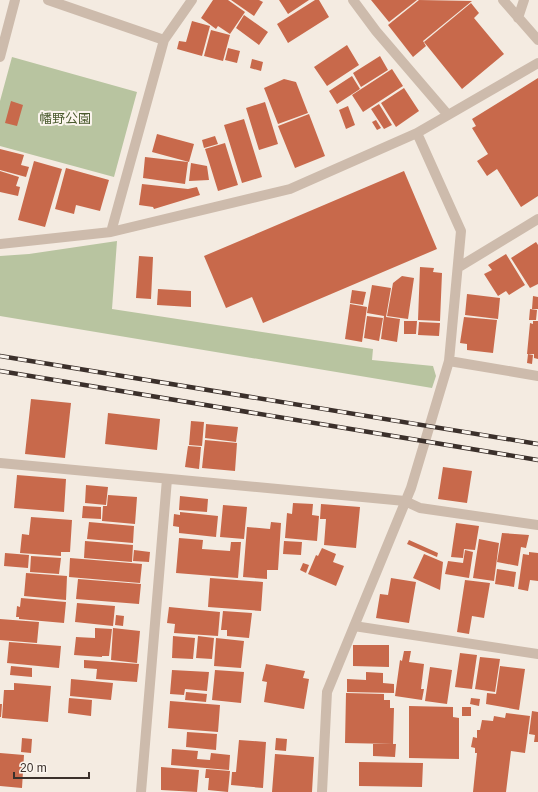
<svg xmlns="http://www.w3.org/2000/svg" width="538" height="792" font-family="Helvetica,'Noto Sans JP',sans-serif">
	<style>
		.green { fill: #b8c4a0 }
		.building { fill: #c8694b }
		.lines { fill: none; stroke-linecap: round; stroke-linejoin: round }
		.minor { stroke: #cdbbac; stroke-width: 10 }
		.rail-casing { stroke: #3b302b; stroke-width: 4.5 }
		.rail { stroke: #fbf5ee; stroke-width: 3; stroke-dasharray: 9; stroke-linecap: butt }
		.labels { text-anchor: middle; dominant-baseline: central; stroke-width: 4; stroke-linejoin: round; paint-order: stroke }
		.park-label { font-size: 13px; fill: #4a5a2e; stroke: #fbf5ee }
	</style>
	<rect width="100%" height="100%" fill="#f4ebe1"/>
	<path class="green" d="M12,57L137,92L114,177L0,146V101Z
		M117,241L112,309L373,349L372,360L433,366L436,376L432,388L0,316V256L29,254Z"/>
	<path class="building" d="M213,0H228L245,12L230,34L218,26L216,29L201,18Z
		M231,0H259L263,2L254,16Z
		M279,0H309L288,14Z
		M315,0H319L329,17L288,43L277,24Z
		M371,0H417L389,22Z
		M419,0L472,1L423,41L426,46L413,57L388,25Z
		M471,3L479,13L474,18L504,54L462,89L424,42Z
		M244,15L268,32L259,45L236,28Z
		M192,21L210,26L202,56L177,49L179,41L186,42Z
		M211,30L230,35L223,61L204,56Z
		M347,45L359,65L327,86L314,67Z
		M228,48L240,51L237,63L225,60Z
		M380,56L388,70L361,87L353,73Z
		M252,59L263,62L261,71L250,68Z
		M392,69L403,86L363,112L352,95Z
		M352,76L360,89L337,104L329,91Z
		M538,78V196L521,207L497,169L487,176L477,161L488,154L472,128L476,126L472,119Z
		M284,79L296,82L308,113L278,124L264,88Z
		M404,88L419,111L396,127L381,103Z
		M11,101L23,105L17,126L5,123Z
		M265,102L278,144L259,150L246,108Z
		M379,104L392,125L384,129L371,109Z
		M348,106L355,125L346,129L339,110Z
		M309,114L325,156L295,168L278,126Z
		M244,119L262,177L242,183L224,125Z
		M376,120L381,128L377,130L372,122Z
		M157,134L194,144L189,162L152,152Z
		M215,136L218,144L204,148L202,140Z
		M225,143L238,185L218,191L205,149Z
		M0,149L24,155L21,165L29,167L26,177L0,170Z
		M145,157L188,162L185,184L143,178Z
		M34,161L62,169L45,227L18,220Z
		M191,163L207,166L209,180L189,181Z
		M66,168L109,180L100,211L76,205L74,214L55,209Z
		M0,171L19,177L16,186L20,187L18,196L0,192Z
		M404,171L437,249L263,323L252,297L226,308L204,256Z
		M142,184L188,189L197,187L200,195L154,209L153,207L139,205Z
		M536,242L538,245V284L530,288L511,258Z
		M506,254L525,285L509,295L506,291L498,296L484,274L492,270L488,265Z
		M139,256L153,257L151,299L136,298Z
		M420,267L434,268L433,272L442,273L440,321L418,320Z
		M402,276L414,278L408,319L387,316L393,283Z
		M372,285L391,288L386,317L400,319L397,342L381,339L384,316L367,313Z
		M158,289L191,291V307L157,305Z
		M352,290L366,292L363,305L350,303Z
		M467,294L500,298L498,319L465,315Z
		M533,296L538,297V309H532Z
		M350,304L367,307L362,342L345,339Z
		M530,309L537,310L536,320H529Z
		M367,316L383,318L379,341L364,338Z
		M464,317L497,320L493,353L467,350V344L460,343Z
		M404,321H417L416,334H404Z
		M533,321H538V359L534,358V354H527L530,323L533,324Z
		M419,322L440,323L439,336L418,335Z
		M528,354L533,355L532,364L527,363Z
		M31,399L71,403L65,458L25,454Z
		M108,413L160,419L157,450L105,444Z
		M191,421L204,422L202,446L189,445Z
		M206,424L238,427L236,442L205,438Z
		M205,440L237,443L235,471L202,468Z
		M188,446L201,447L199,469L185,467Z
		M443,467L472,471L467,503L438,499Z
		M17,475L66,479L64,512L14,508Z
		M86,485L108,487L106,505L85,503Z
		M108,495L137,497L135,524L102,521L103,506H107Z
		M180,496L208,499L207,512L179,510Z
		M293,503L313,504L312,515L319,516L317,541L285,538L287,513L292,514Z
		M321,504L360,507L356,548L324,545L326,519H320Z
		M223,505L247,507L244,539L220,537Z
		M83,506L101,507V519L82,518Z
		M180,512L218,516L216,537L179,533V527L173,526L174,514L180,515Z
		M31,517L72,520L70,552H61V556L20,553L22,534L29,535Z
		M89,522L134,526L133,543L87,539Z
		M271,522L281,523L278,570H267V579L243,577L247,527L270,529Z
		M456,523L479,526L475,550L464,549L463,558L451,557Z
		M502,533L529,535L526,548L521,547L518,566L497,562Z
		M179,538L203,540L202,549L230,551L231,542H241L238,578L176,573Z
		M479,539L499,543L494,581L473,578Z
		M409,540L438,553L437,557L407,544Z
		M85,541L133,545L132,562L84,558Z
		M284,541L302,542L301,555L283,554Z
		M322,548L336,554L333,562L344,566L336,586L308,574L316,555L318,556Z
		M134,550L150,552L149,562L133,561Z
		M465,550L473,552L469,578L445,574L448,561L463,563Z
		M529,552L538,553V581L530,580L528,591L518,589L523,554L529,555Z
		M5,553L29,555L28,568L4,566Z
		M424,554L443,562L440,590L413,578Z
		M31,556L61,558L59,574L30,572Z
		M70,558L142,564L140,583L69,577Z
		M303,563L309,565L306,573L300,570Z
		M497,569L516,572L514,587L495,584Z
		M26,573L67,576L66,600L24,596Z
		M210,578L263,582L261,611L208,607Z
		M391,578L416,582L409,623L376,618L380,594L388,595Z
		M78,579L141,584L139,604L76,599Z
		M465,580L490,583L484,618L472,616L469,634L457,632Z
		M21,598L66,602L64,623L19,619V617H16L17,606L20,607Z
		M77,603L115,606L113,626L75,622Z
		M169,607L220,612L218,636L174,633L175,624L167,623Z
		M223,611L252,613L249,638L227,636V630H221Z
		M116,615L124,616L123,626L115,625Z
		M0,619L39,622L37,643L0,640Z
		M95,628L112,629L109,656H102V657L74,655L76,637L95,638Z
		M113,628L140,631L137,663L111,660Z
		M173,636L195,638L193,659L172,658Z
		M198,636L214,638L212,659L196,658Z
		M216,638L244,641L241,668L214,666Z
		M9,642L61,646L59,668L7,663Z
		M353,645H389V667L353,666Z
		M404,651H411L409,662L424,664L421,689H424L422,700L395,696L400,660L402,661Z
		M460,653L477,655L472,689L455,687Z
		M480,657L500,659L495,692L475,689Z
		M84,660L139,664L137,682L96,679L97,669L84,668Z
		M266,664L305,671L303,678L309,679L304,709L264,702L267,682L262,681Z
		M11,666L32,668V677L10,675Z
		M500,666L525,669L519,710L486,704L487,693L496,694Z
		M430,667L452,670L447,704L425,701Z
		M172,670L209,672L207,691L185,689L184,695L170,694Z
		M215,670L244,672L241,703L212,700Z
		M366,672L383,673V683L394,684V693L347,692V679L366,680Z
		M71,679L113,683L111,700L70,696Z
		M14,683L51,686L48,722L2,718L4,690H14Z
		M186,692L207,694L206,702L185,700Z
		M346,693L384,694V700H390V708H394L393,744L345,743Z
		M69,698L92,700L91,716L68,713Z
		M471,698L480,699L479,706L470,704Z
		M170,701L220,705L218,732L168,728Z
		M0,704H2L1,717H0Z
		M409,706L453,707V717L459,718V759L409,758Z
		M462,707H471V716H462Z
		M532,711L538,712V742H534L535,735L529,734Z
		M506,713L530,716L525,753L511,751L506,792H473L477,753H475V748L471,747L473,737L477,738V730H480L482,720L493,721L494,716L505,718Z
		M187,732L217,734L216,750L186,747Z
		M22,738L32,739L31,753L21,752Z
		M276,738L287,739L286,751L275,750Z
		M239,740L266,742L263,788L231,785L232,772H236Z
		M373,744H396L395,757L373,756Z
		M172,749L198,751L197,759L210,760L211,753L230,755L229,770L171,765Z
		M0,753L24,755L22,788L0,786Z
		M275,754L314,757L312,792H272Z
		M359,762L423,763L422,787L359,786Z
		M161,767L199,770L197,792L161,790Z
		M206,769L230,771L228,792L208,790L209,778H205Z"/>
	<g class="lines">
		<path class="minor" d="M48,0L164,40
			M353,0L376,31L448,115
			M503,0L538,40
			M518,18L524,0
			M0,57L15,0
			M111,232L164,40L192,0
			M0,244L111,232L290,189L417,133L538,63
			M459,267L538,219
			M449,361L538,376
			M0,463L405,501L420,508L538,525
			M354,626L538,654
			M141,792L167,479
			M322,792L327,692L411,488L449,361L461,231L417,133"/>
		<g class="rail-casing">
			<path id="rail" d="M0,356L538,444
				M0,371L538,460"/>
		</g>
		<use href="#rail" class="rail"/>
	</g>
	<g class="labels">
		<g class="park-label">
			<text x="65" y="118">幡野公園</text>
		</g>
	</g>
	<path d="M14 772v6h75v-6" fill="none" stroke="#3b302b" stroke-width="2"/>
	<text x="20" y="772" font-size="12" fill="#3b302b" stroke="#fbf5ee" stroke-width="3" paint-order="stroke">20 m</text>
</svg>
